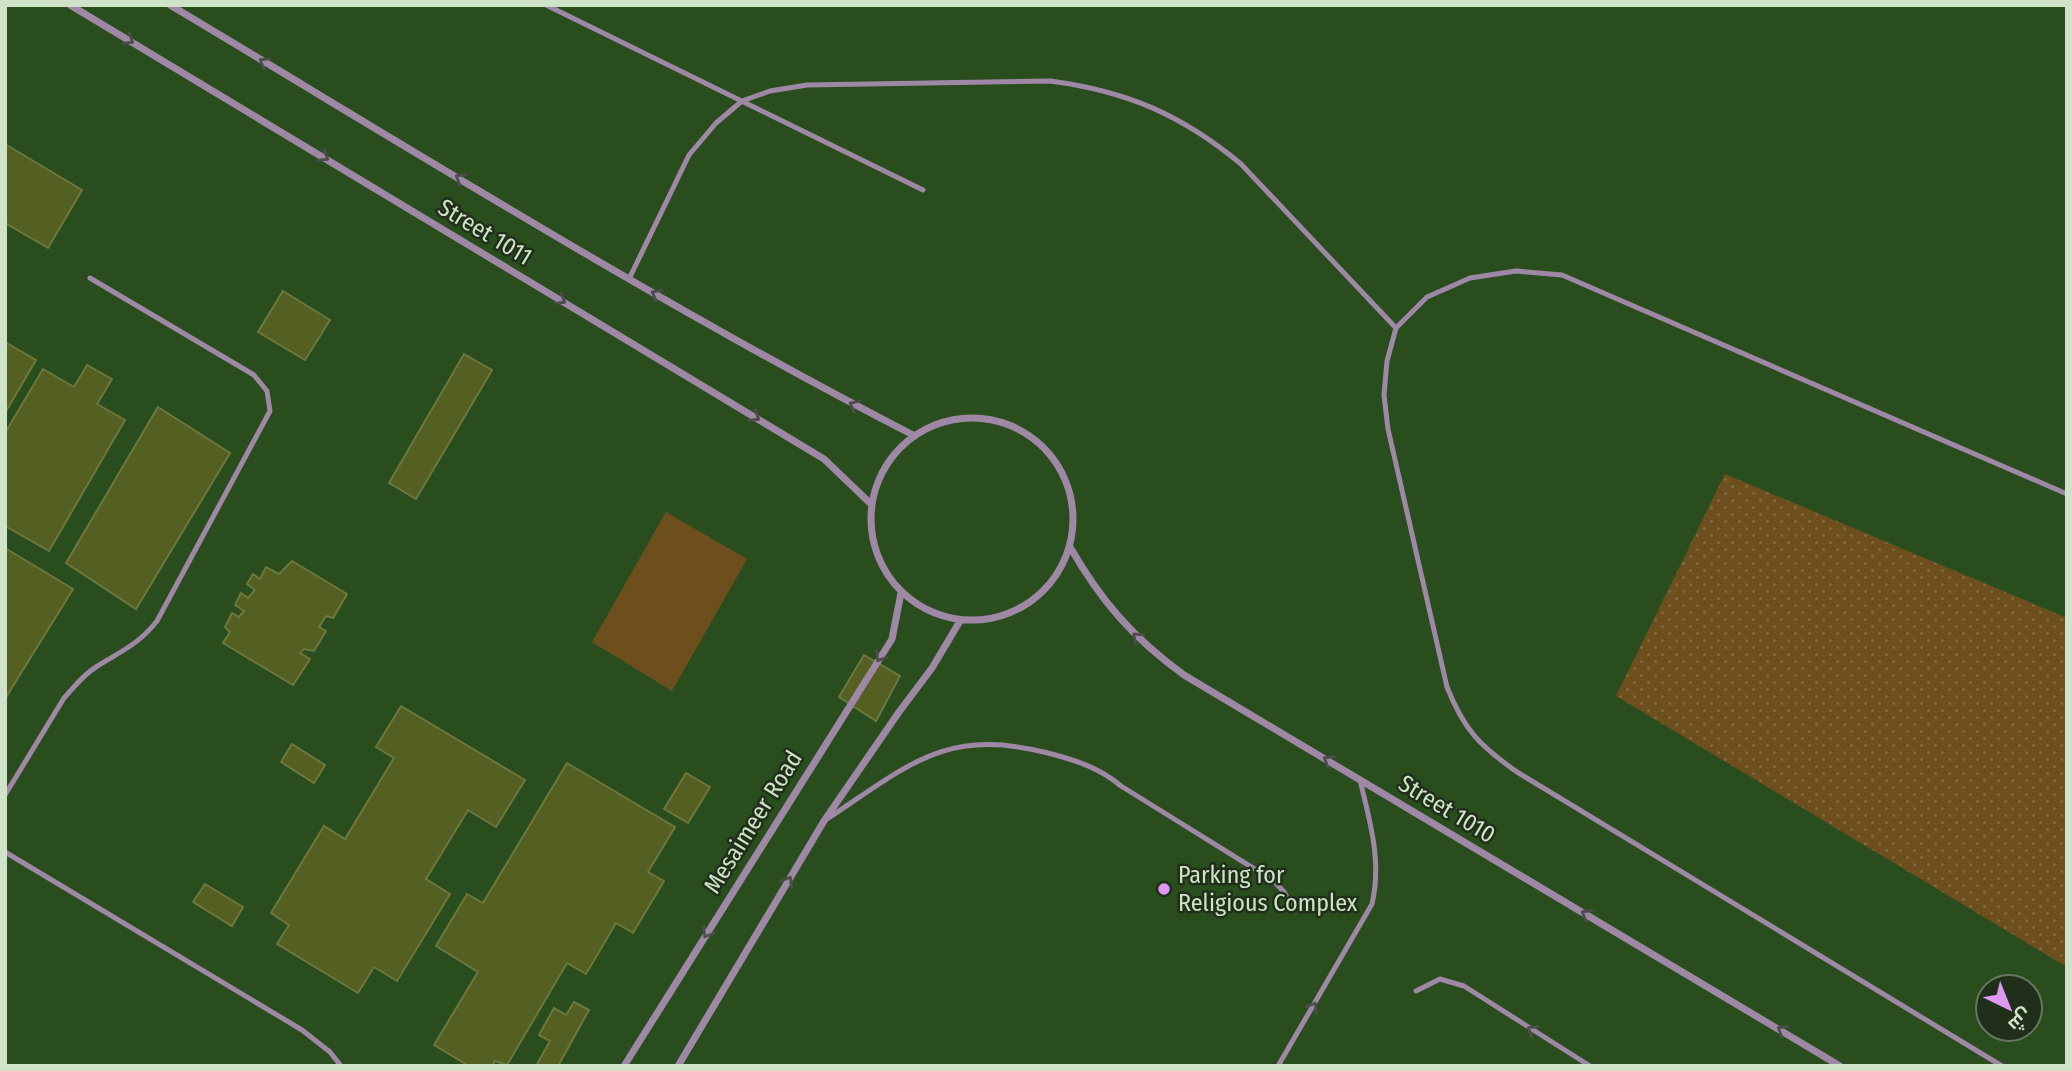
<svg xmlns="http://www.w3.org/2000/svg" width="2072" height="1071" font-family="'Fira Sans Condensed',Cairo,sans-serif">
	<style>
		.grass { fill: url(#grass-dots) }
		.park { fill: #6c4f1c }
		.building { fill: #545f22; stroke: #6c783c; stroke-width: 2 }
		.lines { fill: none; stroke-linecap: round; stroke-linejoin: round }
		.service { stroke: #9f88a6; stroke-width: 5 }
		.minor { stroke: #9f88a6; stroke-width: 7 }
		.oneway { stroke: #4c4e4b }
		.poi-dot { fill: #de98f2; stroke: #1f2f1a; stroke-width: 2.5 }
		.labels { text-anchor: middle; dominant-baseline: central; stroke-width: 5; stroke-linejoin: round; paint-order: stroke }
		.street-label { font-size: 24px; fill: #cee3c7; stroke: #1f2f1a }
		.poi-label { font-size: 24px; fill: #cee3c7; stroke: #1f2f1a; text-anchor: start }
	</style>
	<defs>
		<pattern id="grass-dots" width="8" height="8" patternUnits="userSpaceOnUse" patternTransform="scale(1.75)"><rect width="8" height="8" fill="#6c4f1c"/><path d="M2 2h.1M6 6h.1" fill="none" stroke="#80683c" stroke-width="1.8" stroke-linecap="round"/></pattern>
	</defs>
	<rect width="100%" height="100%" fill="#2a4d1e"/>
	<path class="grass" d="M1725,474L2067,618V967L1616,696Z"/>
	<path class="park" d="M666,512L747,559L672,691L592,642Z"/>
	<path class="building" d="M5,144L82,190L48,248L5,223Z
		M283,291L330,320L305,360L258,332Z
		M5,342L36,360L5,413Z
		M464,354L492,370L416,499L389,483Z
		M87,365L112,379L97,404L125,420L49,551L5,526V433L43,369L74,387Z
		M158,407L230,453L136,609L66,563Z
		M5,548L73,589L5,699Z
		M292,561L347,594L333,618L326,616L319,627L326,631L314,651L304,649L300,653L310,659L293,685L223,643L230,632L225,627L232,613L239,617L244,611L235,605L241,593L248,598L255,590L247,584L253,574L260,579L266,567L279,574Z
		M864,655L900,676L876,721L839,697Z
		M401,706L525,780L496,827L468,810L426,879L450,894L397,981L374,967L358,993L277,944L289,925L271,913L324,826L345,839L394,758L376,747Z
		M292,744L325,765L314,783L281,762Z
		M567,763L675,827L648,872L664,881L633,933L616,923L586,974L567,963L507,1065L495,1061L492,1066H469L434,1045L478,972L436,946L467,894L483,903Z
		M686,773L710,787L688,823L664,809Z
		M205,884L243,907L232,926L193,902Z
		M574,1002L589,1010L558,1066H536L550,1041L539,1035L554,1008L566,1015Z"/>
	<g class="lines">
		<path class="service" d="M546,5L923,190
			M629,279L689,155L716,123L742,101L770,91L807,85L1050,81C1127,91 1182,115 1241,164L1396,328
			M5,795L64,698C74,687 83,675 96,667C121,651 138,645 157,621L270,411L267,391L254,375L90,278
			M827,819C909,765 945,727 1048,753C1075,760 1100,768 1121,786L1274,881L1284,892L1291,905
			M5,852L302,1030L330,1052L341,1066
			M1416,991L1440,979L1464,986L1590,1066
			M1278,1066L1372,904C1382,861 1370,822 1360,780
			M2002,1066L1517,772C1480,746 1464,730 1447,687L1388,429L1384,395L1387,361L1396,328L1427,297L1470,278L1516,271L1562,275L2067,494"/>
		<path class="minor" d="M70,5L824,459L871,504
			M170,5C416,152 660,305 915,436
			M871 519a101 101 0 1 1 202 0a101 101 0 1 1-202 0Z
			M1070,547C1101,601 1133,638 1184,675L1840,1066
			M624,1066L892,639L901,593
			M678,1066L824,821L899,712L932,668L960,621"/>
	</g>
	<defs><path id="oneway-chevron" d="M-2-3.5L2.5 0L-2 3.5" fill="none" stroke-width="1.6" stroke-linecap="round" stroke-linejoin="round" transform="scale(1.75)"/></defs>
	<g class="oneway">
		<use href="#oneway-chevron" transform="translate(129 40) rotate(31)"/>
		<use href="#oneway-chevron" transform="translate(264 62) rotate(-149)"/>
		<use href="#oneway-chevron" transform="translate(324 157) rotate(31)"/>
		<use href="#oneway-chevron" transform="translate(460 178) rotate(-149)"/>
		<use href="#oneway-chevron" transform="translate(656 294) rotate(-151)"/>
		<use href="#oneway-chevron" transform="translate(561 300) rotate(31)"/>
		<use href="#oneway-chevron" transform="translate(854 405) rotate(-153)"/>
		<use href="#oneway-chevron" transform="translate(755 417) rotate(31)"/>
		<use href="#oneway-chevron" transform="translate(1137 637) rotate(-137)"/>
		<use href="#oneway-chevron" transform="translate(880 657) rotate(123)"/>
		<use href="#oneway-chevron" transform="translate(1328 760) rotate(-149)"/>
		<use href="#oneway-chevron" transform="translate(788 881) rotate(-59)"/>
		<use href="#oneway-chevron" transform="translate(1586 914) rotate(-149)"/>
		<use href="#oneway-chevron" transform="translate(707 933) rotate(122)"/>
		<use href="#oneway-chevron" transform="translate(1313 1007) rotate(-59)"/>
		<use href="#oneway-chevron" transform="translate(1532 1030) rotate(-148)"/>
		<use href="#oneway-chevron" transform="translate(1782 1030) rotate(-149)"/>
	</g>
	<circle class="poi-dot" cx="1164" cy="889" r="7"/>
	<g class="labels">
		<g class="street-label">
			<text transform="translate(485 232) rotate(31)">Street 1011</text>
			<text transform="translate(1447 809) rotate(31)">Street 1010</text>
			<text transform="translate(753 822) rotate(-58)">Mesaimeer Road</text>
		</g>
		<g class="poi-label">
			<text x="1178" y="875">Parking for<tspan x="1178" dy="28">Religious Complex</tspan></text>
		</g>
	</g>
	<rect width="2072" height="1071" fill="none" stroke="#cee3c7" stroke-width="14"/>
	<g transform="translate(2009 1008) rotate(137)"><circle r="33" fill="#1f2f1a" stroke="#65775f" stroke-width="2"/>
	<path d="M0-5L12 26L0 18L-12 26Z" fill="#de98f2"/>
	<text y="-10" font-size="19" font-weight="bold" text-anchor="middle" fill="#cee3c7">ش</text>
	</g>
</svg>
